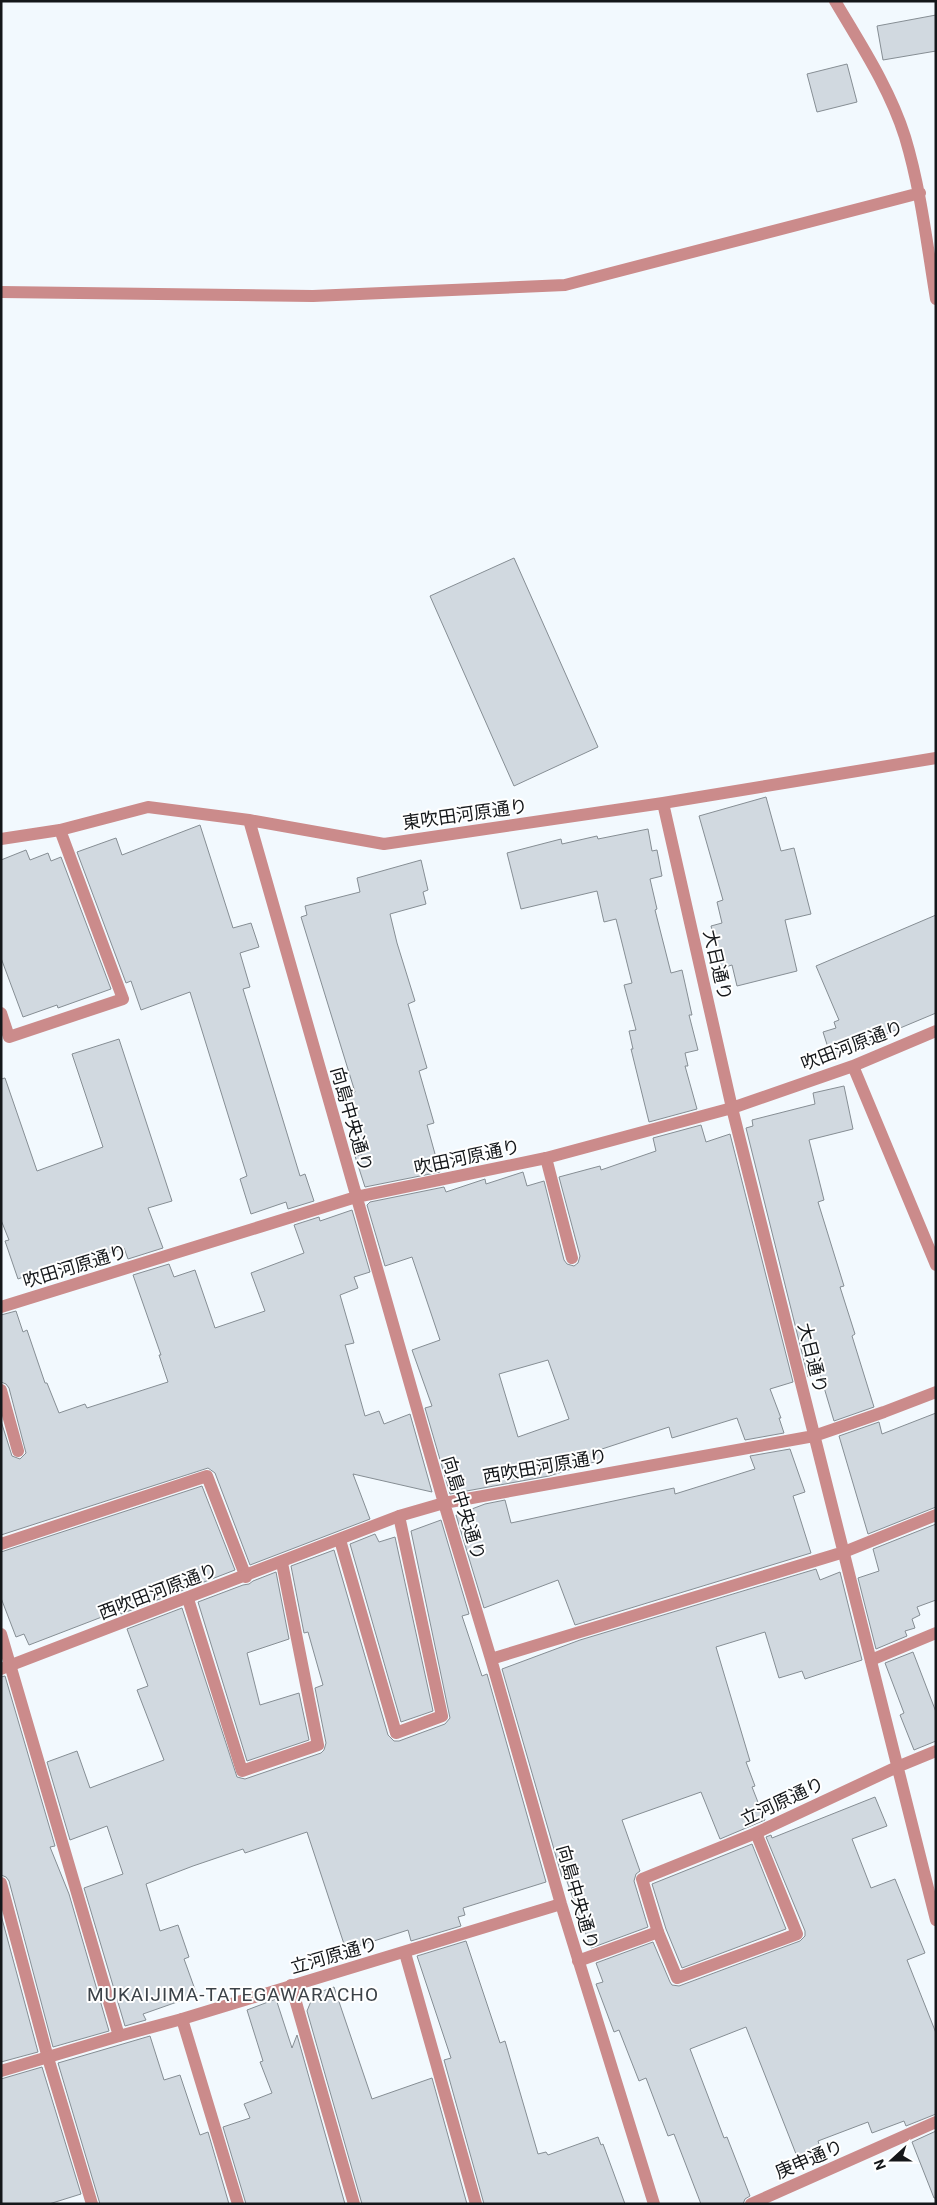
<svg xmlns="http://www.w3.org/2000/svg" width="937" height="2205" font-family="Roboto,'Noto Sans JP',sans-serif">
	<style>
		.building { fill: #d1d9e0; stroke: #868e94; fill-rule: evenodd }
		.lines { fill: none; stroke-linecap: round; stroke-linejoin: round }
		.lane { stroke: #cb8b8b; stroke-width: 12 }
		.street { stroke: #cb8b8b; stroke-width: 12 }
		.labels { text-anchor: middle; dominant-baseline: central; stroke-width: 4; stroke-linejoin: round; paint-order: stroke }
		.street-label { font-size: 18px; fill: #14171a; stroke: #fff }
		.neighbourhood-label { font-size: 19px; letter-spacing: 1px; fill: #3b4248; stroke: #fff }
	</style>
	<rect width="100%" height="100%" fill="#f2f9fe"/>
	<path class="building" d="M936,15V51L883,60L877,26Z
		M847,64L857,102L817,112L807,74Z
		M514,558L598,747L514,786L430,596Z
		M766,797L781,851L794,848L811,914L785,920L797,971L737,986L732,965L722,968L711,926L722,923L717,902L723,900L699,816Z
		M200,825L233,928L251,923L259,947L240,953L250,987L243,989L300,1176L305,1174L314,1201L288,1209L286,1202L251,1214L240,1179L247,1176L190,992L141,1010L131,981L126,983L77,852L116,838L122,855Z
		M648,829L652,851L657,850L662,876L650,879L657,909L655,910L671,973L682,970L692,1015H689L698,1050L685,1053L688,1066H685L697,1109L649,1122L631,1049H633L629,1031L636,1030L624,985L632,983L616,919L604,922L597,891L521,909L507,853L561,839L562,844L597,836L598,839Z
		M26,850L30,860L48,853L51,861L61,857L111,989L58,1008L57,1005L23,1017L1,958V860Z
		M421,860L428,890L423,892L426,904L390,914L397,943L415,1001L408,1004L427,1068L419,1071L434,1123L427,1125L440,1172L365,1187L355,1156L362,1154L344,1095L355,1092L301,917L307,915L305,906L360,892L357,878Z
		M936,915V1013L831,1057L823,1032L836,1028L834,1022L839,1020L816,966Z
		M119,1039L172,1201L148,1208L163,1248L128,1259L124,1248L76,1264L74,1258L18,1279L5,1241L9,1240L1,1220V1079L5,1078L37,1171L103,1147L72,1054Z
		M844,1086L853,1129L809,1140L824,1200L818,1202L844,1286L840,1287L855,1334L852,1336L874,1407L834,1421L820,1374L808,1377L746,1128L753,1126L752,1120L815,1104L813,1093Z
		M701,1125L706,1142L730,1134L793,1382L770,1389L781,1418H779L784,1433L745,1440L737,1418L672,1438L669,1427L602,1449L604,1459L549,1476L450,1494L425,1408L432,1406L412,1350L440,1340L412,1257L385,1266L367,1205L370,1202L444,1187L446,1192L485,1179L486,1184L523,1172L527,1186L544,1181L564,1260L567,1264L574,1266L578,1263L580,1256L559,1177L600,1166L601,1170L656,1151L653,1138ZM548,1360L569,1419L518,1437L499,1374Z
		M352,1210L370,1272L354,1277L358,1288L340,1295L354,1343L345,1345L365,1416L379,1411L384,1424L410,1414L432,1492L353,1474L370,1519L250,1565L215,1473L208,1468L1,1535V1421L12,1456L20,1459L26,1453L9,1388L6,1384L1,1382V1315L16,1311L23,1332L27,1330L45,1383H47L59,1413L85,1404L87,1408L168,1382L159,1355H161L133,1275L169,1264L174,1277L195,1270L215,1328L265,1311L251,1273L304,1253L294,1225L319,1217L320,1221Z
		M936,1413V1507L868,1534L839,1436L879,1422L882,1434Z
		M790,1449L805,1492L793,1496L811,1553L575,1625L558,1580L484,1608L456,1515L485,1504L505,1500L511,1523L674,1488L675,1494L755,1469L750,1456Z
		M202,1486L235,1570L121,1614L120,1610L29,1645L24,1634L16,1637L1,1598V1552Z
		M441,1520L469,1614L462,1616L482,1676L487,1674L546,1882L463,1908L465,1915L458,1917L461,1926L411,1941L408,1930L346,1950L307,1832L245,1853L243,1849L193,1866L146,1884L160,1931L178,1925L189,1957L184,1959L197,1995L143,2014L146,2020L125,2026L84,1888L123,1874L107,1826L70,1840L47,1762L77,1751L90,1788L164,1760L137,1690L148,1686L127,1629L182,1608L237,1777L245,1779L321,1753L324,1750L326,1743L315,1688L323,1685L308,1632L304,1633L291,1566L334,1550L388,1735L394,1741H399L445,1724L450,1718L411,1531Z
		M936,1524V1600L917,1607L920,1615L912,1619L915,1628L905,1631L907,1636L876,1649L858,1578L879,1571L873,1549Z
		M375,1534L379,1542L395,1537L433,1711L401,1722L350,1544Z
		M816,1569L820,1580L840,1572L862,1660L805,1679L802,1671L779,1678L765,1632L716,1647L750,1761L746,1762L755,1786L752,1787L765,1820L720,1839L701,1792L622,1820L640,1871L636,1874L634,1881L648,1927L591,1948L565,1876L562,1877L502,1669L580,1640Z
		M276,1572L289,1639L247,1653L260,1705L299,1693L309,1740L247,1761L198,1602L243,1585L249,1584L253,1581Z
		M913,1652L936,1712V1741L914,1750L900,1715L904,1713L885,1663Z
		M5,1676L55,1846L50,1847L69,1894L109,2031L53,2047L9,1881L6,1877L1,1875V1677Z
		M875,1797L887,1826L852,1839L871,1888L895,1879L925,1953L907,1960L936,2033V2114L906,2126L904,2121L872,2133L868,2122L818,2141L821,2150L798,2159L746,2027L690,2049L724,2138L727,2137L750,2196L745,2199L743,2204H701L674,2134L668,2136L646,2078L639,2081L619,2030L614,2032L596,1984L603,1982L596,1963L653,1942L670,1982L672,1985L679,1986L800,1941L805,1936V1931L766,1837L771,1835L772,1838Z
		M752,1844L786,1929L682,1968L666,1929L652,1884Z
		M1,1915L38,2052L1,2062Z
		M466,1941L500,2043L505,2041L538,2154L546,2152L548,2155L598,2137L601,2145L603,2144L625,2204H484L444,2060L451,2058L417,1956Z
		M334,1987L372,2099L432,2078L467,2204H362L307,2011L314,1994Z
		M276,1999L292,2048L297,2035L345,2204H246L223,2127L250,2118L244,2104L272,2093L260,2062L263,2061L247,2010Z
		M150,2036L164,2080L180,2075L200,2135L208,2132L229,2204H100L58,2063Z
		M42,2067L81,2194L49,2204H1V2079Z
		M936,2131V2198H934L912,2142Z"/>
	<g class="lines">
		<path class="lane" d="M546,1158L572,1258
			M1,1390L18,1451
			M340,1540L396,1733L442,1716L399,1516
			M1,1544L207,1476L246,1577
			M844,1552L936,1515
			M188,1599L242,1771L318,1745L282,1563
			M1,1634L119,2036
			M871,1660L936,1633
			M1,1883L48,2058L92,2204
			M658,1932L677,1978L797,1934L756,1833
			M405,1953L476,2204
			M291,1985L354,2204
			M182,2019L238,2204"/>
		<path class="street" d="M835,1C861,45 890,89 905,137C921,190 927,245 936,299
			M1,292L313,296L565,285L920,193
			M663,803L732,1108L936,1920
			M249,820L444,1503L491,1659L561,1904L654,2204
			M1,839L60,830L148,807L249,820L384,844L663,803L936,758
			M1,1013L9,1037L123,999L60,830
			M853,1066L936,1265
			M1,1307L356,1197L546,1158L732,1108L853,1066L936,1031
			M491,1659L844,1552
			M1,1669L399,1516L444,1503L814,1436L884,1412L936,1392
			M578,1961L658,1932L642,1879L756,1833L897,1767L936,1751
			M1,2071L119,2036L182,2019L561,1904
			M751,2204L936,2122"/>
	</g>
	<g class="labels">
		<g class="street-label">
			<text transform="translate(465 814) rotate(-8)">東吹田河原通り</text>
			<text transform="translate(718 965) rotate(77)">大日通り</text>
			<text transform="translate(852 1045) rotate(-21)">吹田河原通り</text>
			<text transform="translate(352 1119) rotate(74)">向島中央通り</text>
			<text transform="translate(467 1157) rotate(-12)">吹田河原通り</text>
			<text transform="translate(75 1266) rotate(-17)">吹田河原通り</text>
			<text transform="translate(813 1358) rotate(76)">大日通り</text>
			<text transform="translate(545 1466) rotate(-10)">西吹田河原通り</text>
			<text transform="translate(464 1508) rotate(73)">向島中央通り</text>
			<text transform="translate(158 1591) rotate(-21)">西吹田河原通り</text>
			<text transform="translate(782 1801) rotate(-25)">立河原通り</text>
			<text transform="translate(578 1897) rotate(74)">向島中央通り</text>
			<text transform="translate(334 1955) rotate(-16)">立河原通り</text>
			<text transform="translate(809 2159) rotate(-23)">庚申通り</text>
		</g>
		<g class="neighbourhood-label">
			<text x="233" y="1994">MUKAIJIMA-TATEGAWARACHO</text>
		</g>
	</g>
	<rect width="937" height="2205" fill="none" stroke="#14171a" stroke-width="5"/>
	<g transform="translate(892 2160) rotate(249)" stroke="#ffffff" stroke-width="4" paint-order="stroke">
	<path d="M0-4L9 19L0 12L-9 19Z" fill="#14171a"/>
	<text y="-8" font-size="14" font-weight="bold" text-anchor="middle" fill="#14171a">N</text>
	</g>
</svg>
